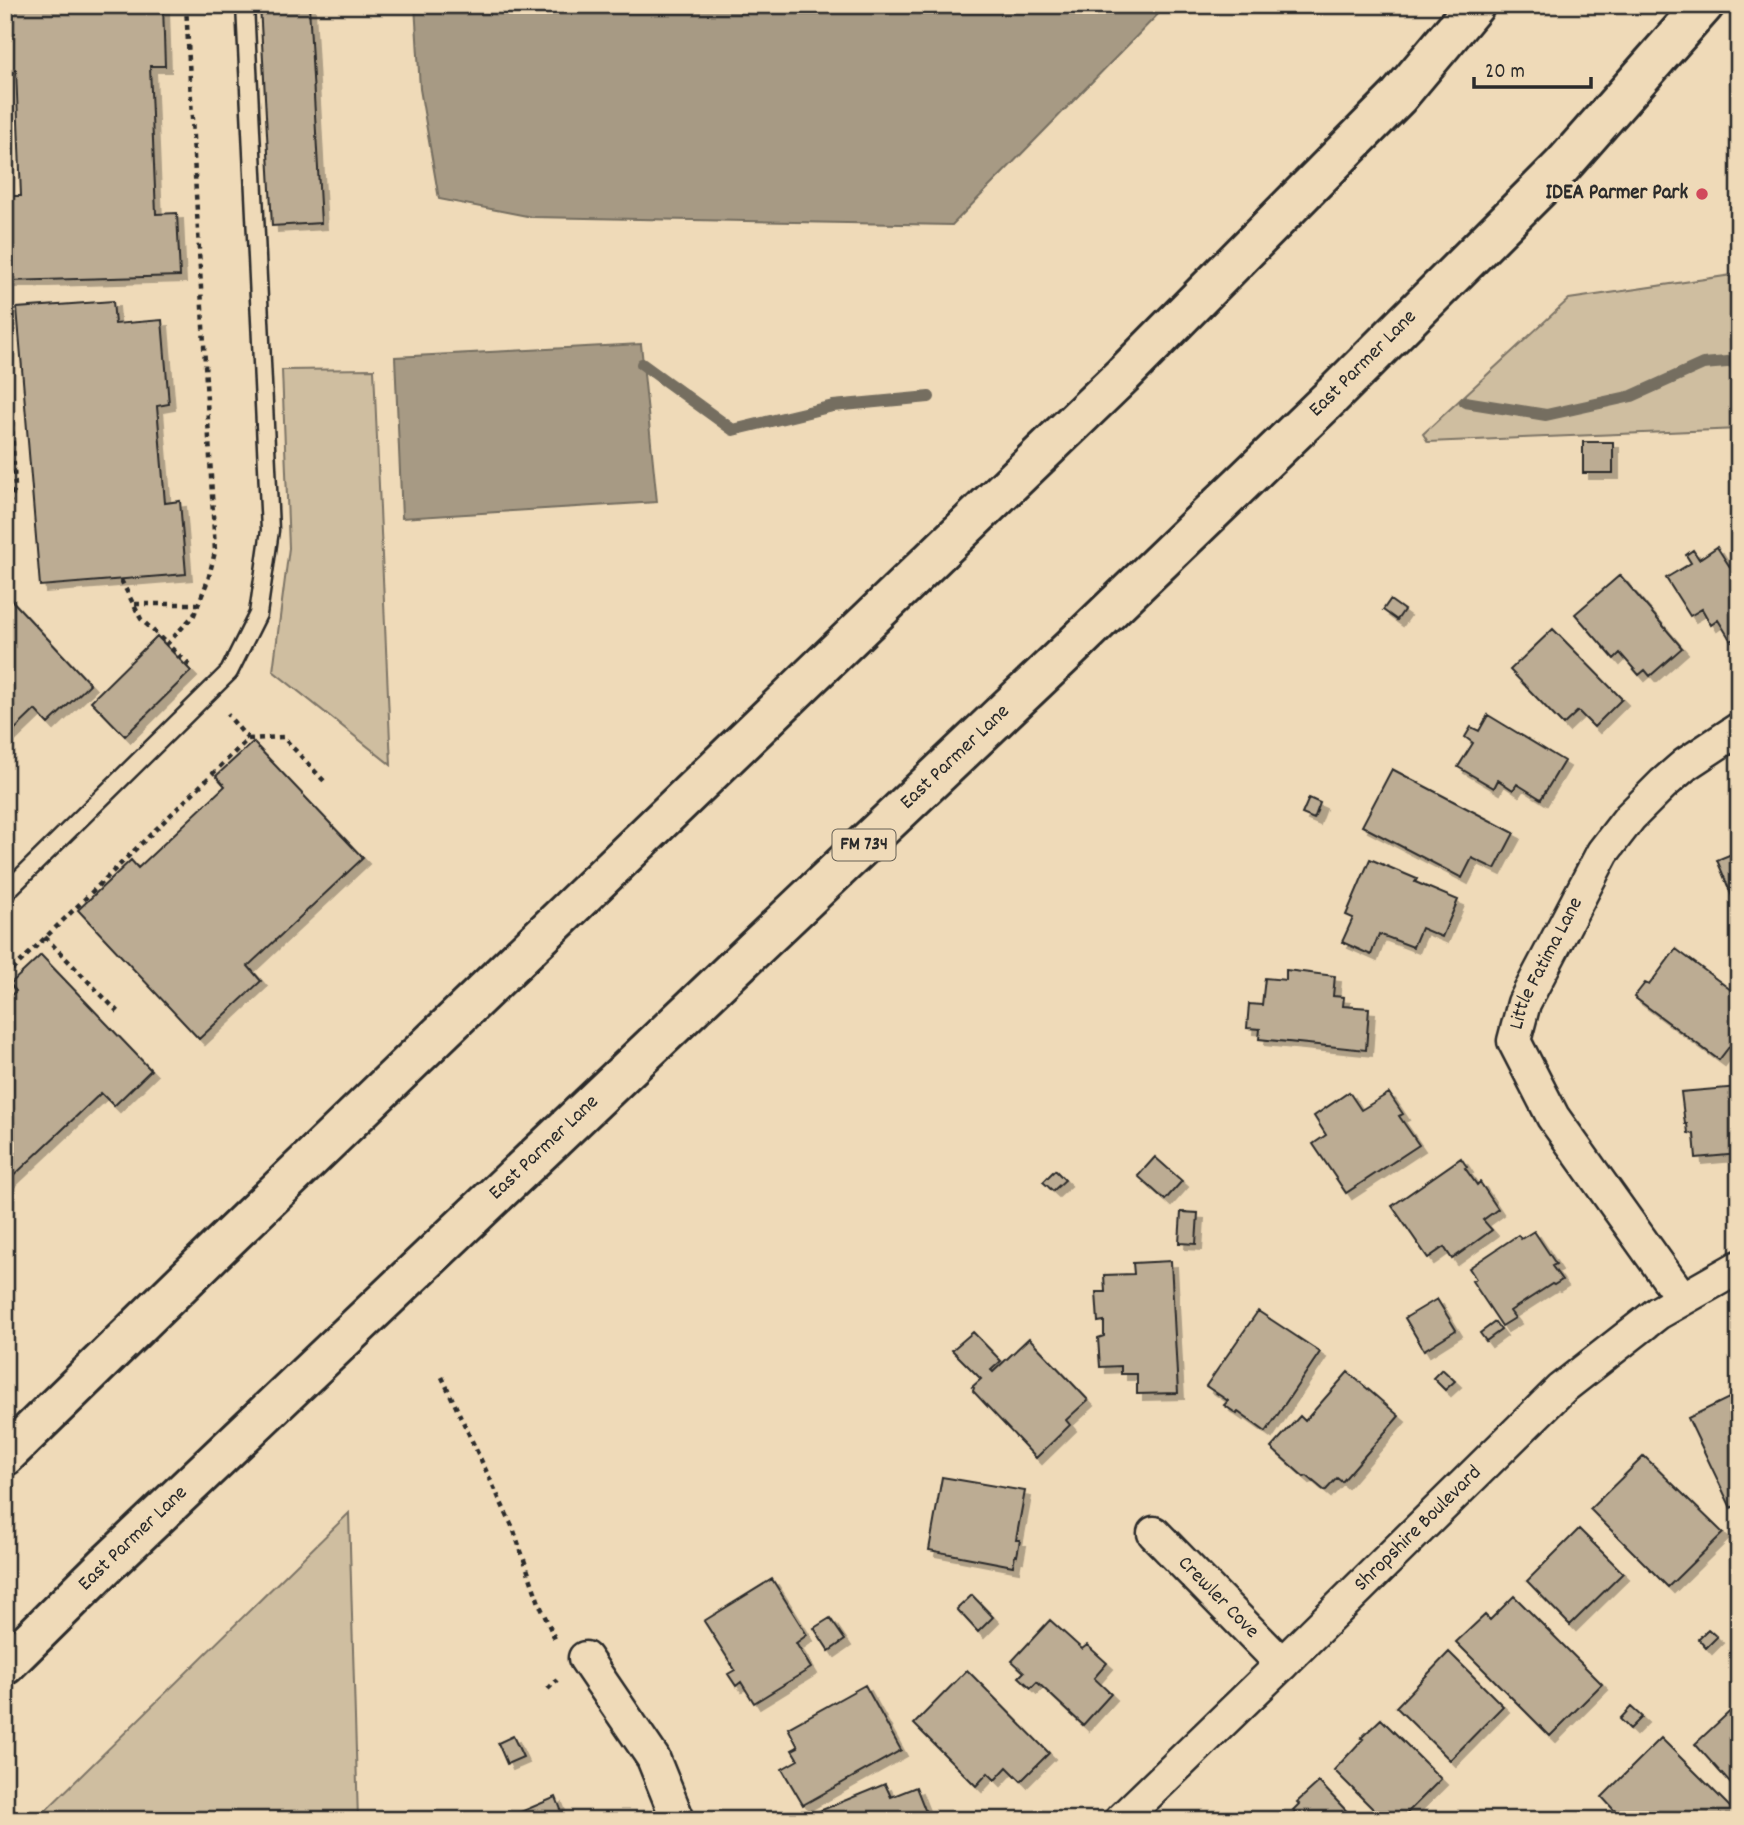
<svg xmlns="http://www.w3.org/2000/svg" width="1744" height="1825" font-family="Dekko,sans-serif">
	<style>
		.green { fill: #cfbea0; stroke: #7d7466; stroke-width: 2 }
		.water { fill: #a79a84; stroke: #756e60; stroke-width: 2 }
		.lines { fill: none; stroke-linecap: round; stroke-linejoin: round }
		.stream { stroke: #756e60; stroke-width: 12 }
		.building { fill: #bcac93; stroke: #2b2b2b; stroke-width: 2; filter: url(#shadow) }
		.service-casing { stroke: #2b2b2b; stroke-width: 21 }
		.minor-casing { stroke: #2b2b2b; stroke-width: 37 }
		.primary-casing { stroke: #2b2b2b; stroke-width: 44 }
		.path { stroke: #2b2b2b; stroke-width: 4.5; stroke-dasharray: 5 5; stroke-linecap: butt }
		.service { stroke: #efdab8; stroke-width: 16 }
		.minor { stroke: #efdab8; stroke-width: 32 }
		.primary { stroke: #efdab8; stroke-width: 38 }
		.poi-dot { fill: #d1495b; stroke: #efdab8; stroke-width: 2.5 }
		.labels { text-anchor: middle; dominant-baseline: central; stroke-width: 7; stroke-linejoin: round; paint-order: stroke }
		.shield { fill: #efdab8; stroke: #666055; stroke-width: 2 }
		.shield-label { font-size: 19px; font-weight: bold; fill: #2b2b2b }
		.poi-label { font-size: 21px; font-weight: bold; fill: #2b2b2b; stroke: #efdab8; text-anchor: end }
		.street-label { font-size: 21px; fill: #2b2b2b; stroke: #efdab8 }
	</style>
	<defs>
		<filter id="shadow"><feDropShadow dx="6" dy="6" stdDeviation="0" flood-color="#0004"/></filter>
	</defs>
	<rect width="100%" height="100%" fill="#efdab8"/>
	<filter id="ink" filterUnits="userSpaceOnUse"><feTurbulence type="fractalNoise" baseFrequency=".0143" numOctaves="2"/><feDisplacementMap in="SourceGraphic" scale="14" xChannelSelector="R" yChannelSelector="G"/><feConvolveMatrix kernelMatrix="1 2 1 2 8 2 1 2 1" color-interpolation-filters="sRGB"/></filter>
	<g filter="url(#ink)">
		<path class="green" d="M1739,274V429L1428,442L1423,434L1569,299Z
			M374,369L391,765L273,671L289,548L282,370Z
			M349,1513L358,1820H36Z"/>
		<path class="water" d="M415,5H1167L952,225L532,217L439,199L420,89Z
			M641,344L657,502L402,518L395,357Z"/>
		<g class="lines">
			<path class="stream" d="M642,364L733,430L833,406L929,397
				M1465,402L1546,415L1632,396L1703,364L1739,361"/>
		</g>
		<path class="building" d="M75,5H163L165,66H150L156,214L177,213L180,276L9,281L7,196H21L16,70H5V7Z
			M260,5H309L321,223L272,226Z
			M113,301L115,324L162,320L169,404L157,406L165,503L180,501L186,574L40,586L17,308Z
			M1583,442H1613V473H1583Z
			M1717,547L1739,581V637L1731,641L1718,620L1711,625L1702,609L1690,616L1666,578L1691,563L1686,555L1693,550L1699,559Z
			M1620,575L1682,648L1650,676L1645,670L1639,675L1620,653L1614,659L1575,614Z
			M5,593L90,684L48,724L35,710L5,739Z
			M1390,600L1404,610L1397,620L1383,610Z
			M1553,629L1622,699L1594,727L1578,711L1563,725L1510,670Z
			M157,636L191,671L125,736L91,701Z
			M1488,715L1564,761L1541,799L1517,784L1513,790L1498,780L1494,788L1458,767L1473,743L1465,737L1471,727L1479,731Z
			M253,742L363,858L248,966L261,981L199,1039L78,910L131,860L138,868L225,786L216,776Z
			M1392,769L1514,833L1495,869L1472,858L1462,878L1362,826Z
			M1309,798L1320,803L1314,819L1302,814Z
			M1739,851V913L1717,860Z
			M1370,859L1417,879L1415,882L1458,900L1442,937L1421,928L1413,947L1379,934L1371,955L1342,942L1353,918L1346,915Z
			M1676,949L1739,996V1034L1719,1060L1634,997L1645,983L1649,985Z
			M41,955L151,1070L114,1106L101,1093L5,1184V1000L16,991L10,984Z
			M1286,970L1335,976L1333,996L1344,997L1343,1006L1369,1008L1366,1050L1259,1039L1260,1029L1247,1028L1249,1004L1262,1005L1265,978L1286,980Z
			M1739,1087V1154L1696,1158L1694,1134L1688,1133L1687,1124H1685L1681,1092Z
			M1349,1092L1361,1110L1389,1093L1403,1114L1399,1116L1419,1145L1346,1193L1313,1144L1326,1135L1314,1116Z
			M1155,1157L1182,1181L1165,1200L1138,1176Z
			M1461,1158L1467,1167L1465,1168L1477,1185L1480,1182L1498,1209L1483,1220L1492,1230L1452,1259L1444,1247L1428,1258L1392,1206Z
			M1055,1170L1065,1180L1053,1191L1043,1182Z
			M1181,1212L1198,1213L1196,1244L1179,1243Z
			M1534,1231L1556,1264L1552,1266L1562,1280L1554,1285L1552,1284L1510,1311L1515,1318L1502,1326L1472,1281L1476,1279L1469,1268L1518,1235L1521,1239Z
			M1171,1261L1178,1393L1137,1394V1374H1121V1366L1100,1367L1098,1338L1104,1336V1321L1098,1322L1096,1292H1105L1104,1275L1134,1274L1133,1263Z
			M1437,1299L1456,1330L1424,1350L1405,1318Z
			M1258,1311L1320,1352L1266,1432L1238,1412L1237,1414L1224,1405L1228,1401L1206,1386Z
			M1495,1322L1501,1330L1486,1341L1480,1333Z
			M973,1332L1001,1361L991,1370L993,1372L1029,1338L1088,1400L1066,1420L1070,1425L1036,1458L973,1391L974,1388L972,1387L981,1379L952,1350Z
			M1442,1369L1455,1381L1445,1390L1433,1378Z
			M1348,1372L1399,1416L1342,1482L1337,1478L1325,1491L1307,1476L1304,1477L1271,1448L1300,1416L1305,1421Z
			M1739,1393V1504L1731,1508L1688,1418Z
			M1644,1456L1723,1533L1668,1587L1590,1509Z
			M942,1477L1025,1491L1016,1540H1020L1017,1556L1015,1555L1013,1566L929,1550Z
			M1579,1529L1623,1573L1570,1625L1527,1581Z
			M772,1579L807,1635L796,1643L811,1668L754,1703L741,1682L736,1686L728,1674L735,1670L704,1621Z
			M972,1595L993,1617L978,1632L957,1609Z
			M1514,1596L1602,1684L1550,1736L1456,1642L1485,1615L1490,1620Z
			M830,1618L845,1640L829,1651L814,1628Z
			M1050,1620L1082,1649L1087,1645L1107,1663L1094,1678L1111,1694L1083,1725L1037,1682L1031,1688L1019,1677L1024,1672L1012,1661Z
			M1708,1629L1717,1637L1706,1648L1698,1639Z
			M1449,1652L1503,1706L1450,1760L1396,1707Z
			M967,1670L1049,1753L1021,1781L1007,1767L995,1780L988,1773L976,1786L914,1724Z
			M865,1685L901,1750L803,1805L782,1769L798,1760L792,1750L798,1747L788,1728Z
			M1739,1703V1793L1695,1744Z
			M1631,1707L1642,1717L1630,1729L1620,1719Z
			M1381,1719L1441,1779L1400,1820H1384L1334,1770L1363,1739L1361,1738Z
			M513,1736L523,1757L507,1764L498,1743Z
			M1661,1738L1737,1814L1732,1820H1637L1632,1816L1628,1820H1623L1602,1797Z
			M1319,1782L1355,1820H1293L1298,1815L1293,1810L1299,1804L1297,1802Z
			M885,1784L891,1797L916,1787L929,1820H810L819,1816L817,1812Z
			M556,1797L565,1820H502Z"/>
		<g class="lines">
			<g class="service-casing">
				<path id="service" d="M5,893L229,672L258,614L270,530L245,5"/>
			</g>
			<g class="minor-casing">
				<g id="minor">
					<path id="s1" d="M1682,1298L1553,1117L1514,1041L1524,1003L1603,852L1630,817L1663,784L1686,764L1739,729"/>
					<path id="s2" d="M1154,1533L1282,1664"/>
					<path d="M585,1658L653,1758L678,1820"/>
					<path id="s3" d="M1121,1820L1282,1664L1561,1389L1658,1313L1739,1267"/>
				</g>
			</g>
			<g class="primary-casing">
				<g id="primary">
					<path d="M5,1456L218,1248L1123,375L1398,97L1475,5"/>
					<path id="s4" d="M5,1665L106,1565L1070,649L1329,399L1562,166L1704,5"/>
				</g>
			</g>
			<path class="path" d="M186,5L215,552L208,580L194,615L167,644L193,668
				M5,281L15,488L5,515
				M121,580L141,619L167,644
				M135,604H199
				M248,739L283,737L325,782
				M45,937L118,1012
				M5,977L248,739L227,714
				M442,1377L513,1528L539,1603L555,1639
				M548,1689L557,1680"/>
			<use href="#service" class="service"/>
			<use href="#minor" class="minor"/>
			<use href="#primary" class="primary"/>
		</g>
	</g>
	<circle class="poi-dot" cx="1702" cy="194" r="7"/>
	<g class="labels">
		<rect class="shield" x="832.5" y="829.5" width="63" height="31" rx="5"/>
		<g class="shield-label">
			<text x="864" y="845">FM 734</text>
		</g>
		<g class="poi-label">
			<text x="1688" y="194">IDEA Parmer Park</text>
		</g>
		<g class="street-label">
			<text stroke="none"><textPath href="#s4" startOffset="1881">East Parmer Lane</textPath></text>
			<text stroke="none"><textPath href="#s4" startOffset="1314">East Parmer Lane</textPath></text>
			<text stroke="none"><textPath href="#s1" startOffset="392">Little Fatima Lane</textPath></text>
			<text stroke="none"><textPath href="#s4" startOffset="747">East Parmer Lane</textPath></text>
			<text stroke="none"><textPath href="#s3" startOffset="416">Shropshire Boulevard</textPath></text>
			<text stroke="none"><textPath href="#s4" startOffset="180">East Parmer Lane</textPath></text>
			<text stroke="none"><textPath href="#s2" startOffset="91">Crewler Cove</textPath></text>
		</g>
	</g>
	<rect width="1744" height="1825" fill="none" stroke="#efdab8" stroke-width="28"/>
	<rect x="14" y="14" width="1716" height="1797" fill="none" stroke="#2b2b2b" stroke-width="2.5" filter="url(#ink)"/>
	<path d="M1474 77v10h117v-10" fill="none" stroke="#2b2b2b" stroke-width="3.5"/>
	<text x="1485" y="77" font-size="21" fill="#2b2b2b" stroke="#efdab8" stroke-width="5" paint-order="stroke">20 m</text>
</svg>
